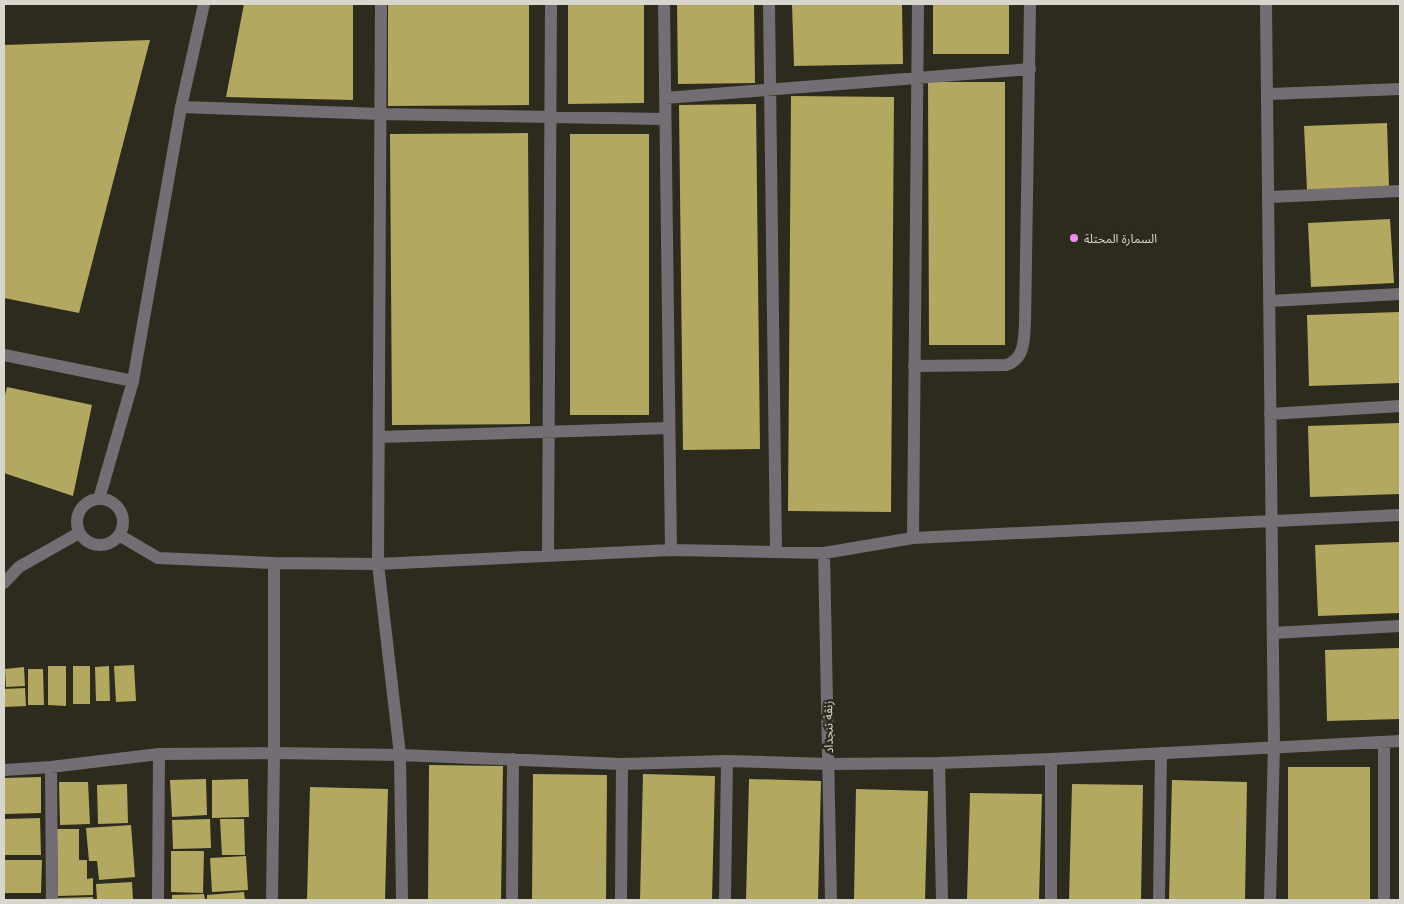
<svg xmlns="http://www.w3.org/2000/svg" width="1404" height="904" font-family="Poppins,'Noto Sans Arabic',sans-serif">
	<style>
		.building { fill: #b3a85f }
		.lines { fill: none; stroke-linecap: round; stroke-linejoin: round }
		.minor { stroke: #736e73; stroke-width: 12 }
		.poi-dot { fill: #f28af3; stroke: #2d2b1e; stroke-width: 2 }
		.labels { text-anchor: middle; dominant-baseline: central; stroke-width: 5; stroke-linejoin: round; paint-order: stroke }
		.poi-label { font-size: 12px; fill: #d8d7ce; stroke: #2d2b1e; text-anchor: start }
		.street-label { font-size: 12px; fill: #d8d7ce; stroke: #2d2b1e }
	</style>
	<rect width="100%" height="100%" fill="#2d2b1e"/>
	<path class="building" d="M244,4H353V100L226,97Z
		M388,4H529V105L388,106Z
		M568,4H644V103L568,104Z
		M677,4H754L755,83L678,84Z
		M792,4H902L903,64L794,66Z
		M933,4H1009V54H933Z
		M150,40L79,313L4,298V45Z
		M928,82H1005V345H929Z
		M791,96L894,97L891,512L788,511Z
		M756,104L760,449L683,450L679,105Z
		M1387,123L1389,187L1307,190L1304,126Z
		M528,133L530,424L392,425L390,134Z
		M570,134H649V415H570Z
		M1390,219L1394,283L1311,287L1308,223Z
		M1400,312V383L1309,386L1307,315Z
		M7,387L92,405L73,496L4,473V399Z
		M1400,423V494L1310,497L1308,426Z
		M1400,542V613L1318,616L1315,545Z
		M1400,648V719L1327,721L1325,650Z
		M134,665L136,701L116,702L114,666Z
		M48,666H66V706L48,705Z
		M73,666H90V704H73Z
		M109,666L110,701H96L95,667Z
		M24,667L25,686L6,687L5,669Z
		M28,669H43L44,705H28Z
		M25,688L26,706L4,707V689Z
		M429,765L503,766L501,900H428Z
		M1288,767H1370V900H1288Z
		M533,774L607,775L606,900H532Z
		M643,774L715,776L712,900H640Z
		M41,777V813L4,814V778Z
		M206,779L207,815L172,817L170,780Z
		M248,779L249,817L212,818V780Z
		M749,779L821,781L818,900H746Z
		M1172,780L1247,782L1245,900H1169Z
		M59,782H88L90,824L60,825Z
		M127,784L128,823L98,824L97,785Z
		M1072,784L1143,785L1141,900H1069Z
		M310,787L388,789L385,900H307Z
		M856,789L928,791L925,900H854Z
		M970,793L1042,794L1039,900H967Z
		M40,818L41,855H4V819Z
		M210,819L211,848L173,849L172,820Z
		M220,819H244L245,855H222Z
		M131,825L135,877L99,880L97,861H89L86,828Z
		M57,829H79V860H87V879L93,878V895L58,896Z
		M171,851H204L203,893L171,892Z
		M246,856L248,890L212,892L210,858Z
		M4,860H42L41,893H4Z
		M132,882L133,900H97L96,884Z
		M244,892L245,900H207V895Z
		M204,894L205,900H172V895Z
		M93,897V900H56V898Z"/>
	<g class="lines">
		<path class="minor" d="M381,4L378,564L400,755L402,900
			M664,4L671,550
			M769,4L776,552
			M1266,4L1274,746L1270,900
			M1267,94L1400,89
			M665,98L1030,69
			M181,107L381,114L665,119
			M1268,197L1400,191
			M1269,301L1400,294
			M4,355L133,381
			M914,366L1006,365C1025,359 1024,340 1025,323L1030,4
			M1270,414L1400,406
			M379,437L669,428
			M99,499L133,381L181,107L204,4
			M77 522a23 23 0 1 1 46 0a23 23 0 1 1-46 0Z
			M119,535L158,558L274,563L378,564L671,550L824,553L913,538L1400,515
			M913,538L918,4
			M824,553L831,900
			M548,555L551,4
			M4,583L19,567L79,533
			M1273,633L1400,626
			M1384,742V900
			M939,763L942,900
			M51,767L52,900
			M4,770L51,767L159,754L274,753L400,755L622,764L727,761L828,764L939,763L1051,759L1400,741
			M158,900L159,754
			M272,900L274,753V563
			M512,900L513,759
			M621,900L622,764
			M725,900L727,761
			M1051,900V759
			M1159,900L1161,753"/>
	</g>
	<circle class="poi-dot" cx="1074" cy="238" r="5"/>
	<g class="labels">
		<g class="poi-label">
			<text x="1084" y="238">السمارة المحتلة</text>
		</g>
		<g class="street-label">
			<text transform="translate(828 727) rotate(-91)">زنقة تنجداد</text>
		</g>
	</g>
	<rect width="1404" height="904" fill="none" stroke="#d8d7ce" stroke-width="10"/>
</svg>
